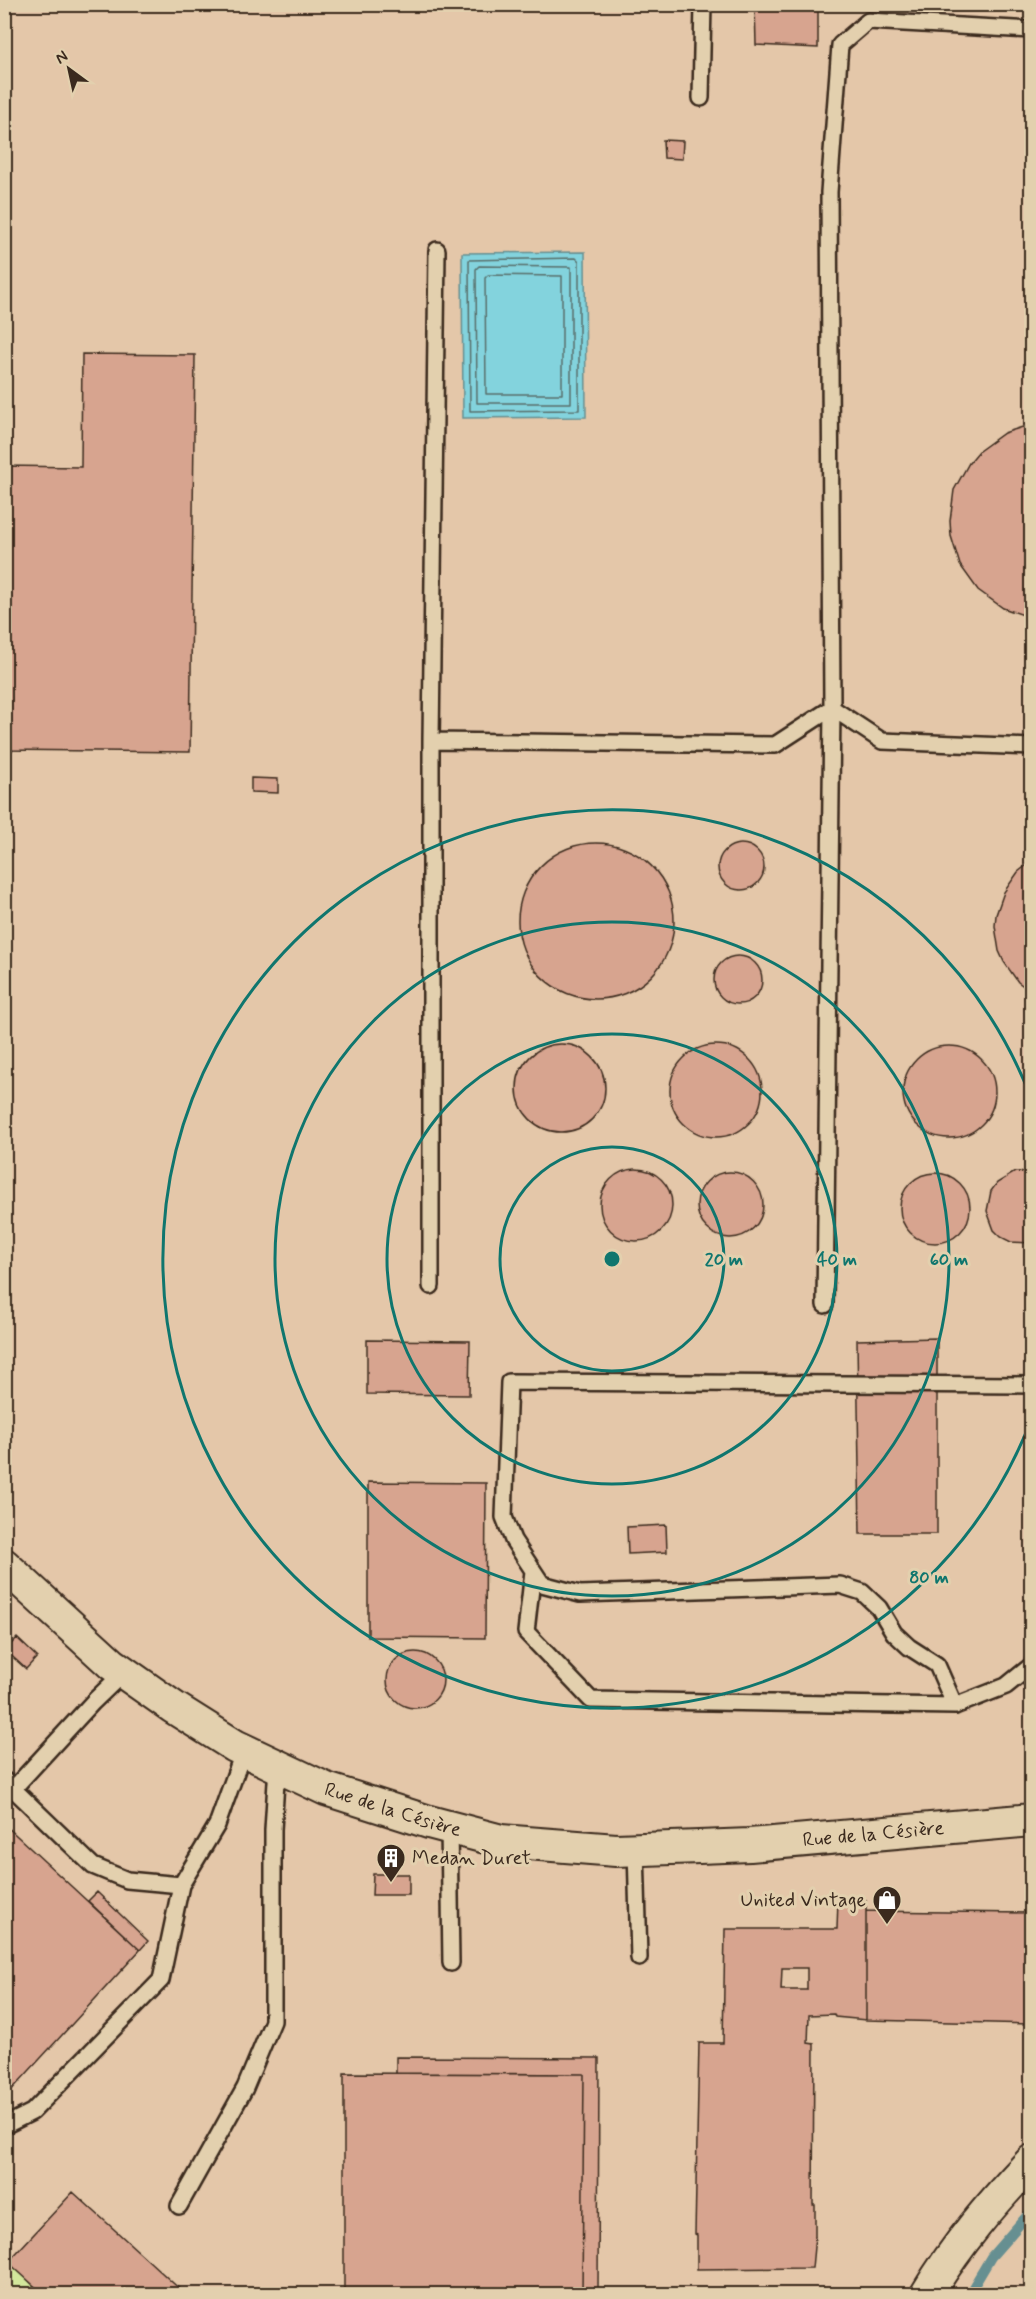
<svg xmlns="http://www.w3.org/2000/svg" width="1036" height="2299" font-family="Mynerve,sans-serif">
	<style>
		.green { fill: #d3e79c; stroke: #87885d; stroke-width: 1.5 }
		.water { fill: #83d3dd; stroke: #668f91; stroke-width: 1.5 }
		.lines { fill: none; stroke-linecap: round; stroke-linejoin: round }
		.shore { stroke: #586e6a; stroke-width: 1.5 }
		.stream { stroke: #668f91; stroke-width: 10 }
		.building { fill: #d7a48f; stroke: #3b2a1e; stroke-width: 1.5; fill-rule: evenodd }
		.service-casing { stroke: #3b2a1e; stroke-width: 20 }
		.minor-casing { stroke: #3b2a1e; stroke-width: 36 }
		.service { stroke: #e3d0ae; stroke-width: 15 }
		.minor { stroke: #e3d0ae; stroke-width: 32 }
		.ring { fill: none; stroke: #0f766e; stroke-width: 3 }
		.labels { text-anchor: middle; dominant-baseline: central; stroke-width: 6; stroke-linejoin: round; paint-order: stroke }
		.street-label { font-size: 20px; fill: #3b2a1e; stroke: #e3d0ae }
		.poi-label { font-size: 20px; fill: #3b2a1e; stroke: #e3d0ae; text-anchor: start }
		.centre { fill: #0f766e; stroke: #e3d0ae; stroke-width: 3 }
		.ring-label { font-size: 18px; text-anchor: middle; font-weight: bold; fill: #0f766e; stroke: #e3d0ae; stroke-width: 6; stroke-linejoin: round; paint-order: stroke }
	</style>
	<rect width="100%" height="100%" fill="#e4c7a9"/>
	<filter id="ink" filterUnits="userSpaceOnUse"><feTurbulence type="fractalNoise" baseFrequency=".0167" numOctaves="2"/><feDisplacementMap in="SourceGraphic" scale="12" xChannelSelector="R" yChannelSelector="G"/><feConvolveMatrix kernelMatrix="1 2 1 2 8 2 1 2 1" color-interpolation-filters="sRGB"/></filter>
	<g filter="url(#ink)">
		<path class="green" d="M5,2252L40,2294H5Z"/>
		<path class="water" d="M585,252L586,417L463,418L462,253Z"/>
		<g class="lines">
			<path class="shore" d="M576,258L579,261V410L470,411L469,260Z
				M479,266L571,267V403H477L476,269Z
				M488,275L562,276V394H486L485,278Z"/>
			<path class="stream" d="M969,2294L991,2257L1032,2210"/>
		</g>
		<path class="building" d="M755,4L818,5V48L756,45Z
			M663,140L683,141L682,159L664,158Z
			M82,354L195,355L190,752L4,750V466L81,467Z
			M1032,424V618L1003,608L978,590L960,565L951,536L950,521L954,490L969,463L979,451L1004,433Z
			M251,778L278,779V793L251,792Z
			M518 921a78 78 0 1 1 156 0a78 78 0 1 1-156 0Z
			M718 867a23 23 0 1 1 46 0a23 23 0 1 1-46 0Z
			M1032,861V992L1018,982L1004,962L999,951L995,926L996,915L1004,892L1018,872Z
			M714 980a24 24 0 1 1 48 0a24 24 0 1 1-48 0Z
			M517 1088a44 44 0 1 1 88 0a44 44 0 1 1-88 0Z
			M670 1091a46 46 0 1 1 92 0a46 46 0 1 1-92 0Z
			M903 1092a46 46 0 1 1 92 0a46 46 0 1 1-92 0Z
			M600 1205a36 36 0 1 1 72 0a36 36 0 1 1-72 0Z
			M697 1205a33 33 0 1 1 66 0a33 33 0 1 1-66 0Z
			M1015,1172L1032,1173L1031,1243L1011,1242L1001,1237L994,1230L987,1211L991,1191L997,1183Z
			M900 1208a35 35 0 1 1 70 0a35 35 0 1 1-70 0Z
			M937,1338V1534H860L857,1340Z
			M367,1340L470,1341L469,1395L367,1394Z
			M368,1482L486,1483L485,1638L368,1637Z
			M666,1525L667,1552L628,1554L627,1527Z
			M17,1638L37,1657L26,1669L5,1650Z
			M387 1680a28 28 0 1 1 56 0a28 28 0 1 1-56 0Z
			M4,1824L140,1950L7,2095L4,2092Z
			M373,1874H409V1895H372Z
			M97,1892L148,1941L140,1950L88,1901Z
			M838,1900H866V2020L835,2017L834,2014L809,2015L808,2043L814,2044L813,2205H815V2236L812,2268L697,2269V2235L695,2234L699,2043H723L725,1929H837ZM782,1968H807V1990H781Z
			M866,1911L1032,1913V2024L866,2020Z
			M396,2057L599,2058L598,2294H582L584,2074L396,2073Z
			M344,2073L584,2074L582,2294H344Z
			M73,2192L149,2261L185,2294H43L8,2262Z"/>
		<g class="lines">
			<g class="service-casing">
				<path id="service" d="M701,98L703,4
					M431,741L775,745L832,708L882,741L1032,747
					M431,1286V741L437,250
					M825,1305L832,708L829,192L840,45L868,21L1032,30
					M533,1571L526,1632L591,1700L955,1706L1006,1686L1032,1665
					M955,1706L937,1665L909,1647L894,1633L879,1608L862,1592L840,1585L580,1594L542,1584L513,1540L504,1517L509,1382L1032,1385
					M4,1780L93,1866L127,1880L181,1885L161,1980L32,2112L4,2126
					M14,1788L93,1702L123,1673
					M449,1827L451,1963
					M636,1849L639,1958
					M181,1885L217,1825L244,1750
					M179,2206L245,2088L273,2021V1830L277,1766"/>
			</g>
			<g class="minor-casing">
				<g id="minor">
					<path id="s1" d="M4,1565L112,1664L173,1707L235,1746L326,1789L429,1822L501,1841L616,1850L699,1847L750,1845L1032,1820"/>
					<path d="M927,2294C957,2244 991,2204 1032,2161"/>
				</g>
			</g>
			<use href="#service" class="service"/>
			<use href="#minor" class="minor"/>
		</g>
	</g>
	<g class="ring">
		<circle cx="612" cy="1259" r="112"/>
		<circle cx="612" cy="1259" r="225"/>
		<circle cx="612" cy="1259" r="337"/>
		<path d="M1031 1420A449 449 0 1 1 1031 1098"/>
	</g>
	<defs>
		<g id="building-pin" transform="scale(1.5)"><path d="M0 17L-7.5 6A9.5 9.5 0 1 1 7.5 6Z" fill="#3b2a1e" stroke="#e3d0ae"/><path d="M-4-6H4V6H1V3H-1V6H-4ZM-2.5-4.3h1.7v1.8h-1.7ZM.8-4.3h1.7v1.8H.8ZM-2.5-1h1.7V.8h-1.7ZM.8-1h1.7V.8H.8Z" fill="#fff"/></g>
		<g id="shop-pin" transform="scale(1.5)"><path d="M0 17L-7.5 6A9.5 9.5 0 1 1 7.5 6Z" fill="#3b2a1e" stroke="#e3d0ae"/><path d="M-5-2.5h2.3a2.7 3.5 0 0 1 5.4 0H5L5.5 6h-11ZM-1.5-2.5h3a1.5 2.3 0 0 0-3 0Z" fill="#fff"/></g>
	</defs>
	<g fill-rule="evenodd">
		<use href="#building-pin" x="391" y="1858"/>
		<use href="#shop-pin" x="887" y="1900"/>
	</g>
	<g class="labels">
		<g class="street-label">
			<text stroke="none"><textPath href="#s1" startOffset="465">Rue de la Césière</textPath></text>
			<text stroke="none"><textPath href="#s1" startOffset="951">Rue de la Césière</textPath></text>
		</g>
		<g class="poi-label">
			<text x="412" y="1858">Medan Duret</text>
			<text x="866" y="1900" text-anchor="end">United Vintage</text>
		</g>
	</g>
	<circle cx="612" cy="1259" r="9" class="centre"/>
	<g class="ring-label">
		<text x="724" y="1265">20 m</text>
		<text x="837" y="1265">40 m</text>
		<text x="949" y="1265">60 m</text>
		<text x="929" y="1583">80 m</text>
	</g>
	<rect width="1036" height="2299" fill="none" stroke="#e3d0ae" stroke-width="24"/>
	<rect x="12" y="12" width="1012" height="2275" fill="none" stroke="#3b2a1e" stroke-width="2" filter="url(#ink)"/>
	<g transform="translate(69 69) rotate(327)" stroke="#e3d0ae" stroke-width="4.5" paint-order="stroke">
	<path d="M0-4.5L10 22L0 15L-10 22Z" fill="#3b2a1e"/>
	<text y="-9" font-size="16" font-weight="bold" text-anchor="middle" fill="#3b2a1e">N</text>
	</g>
</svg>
